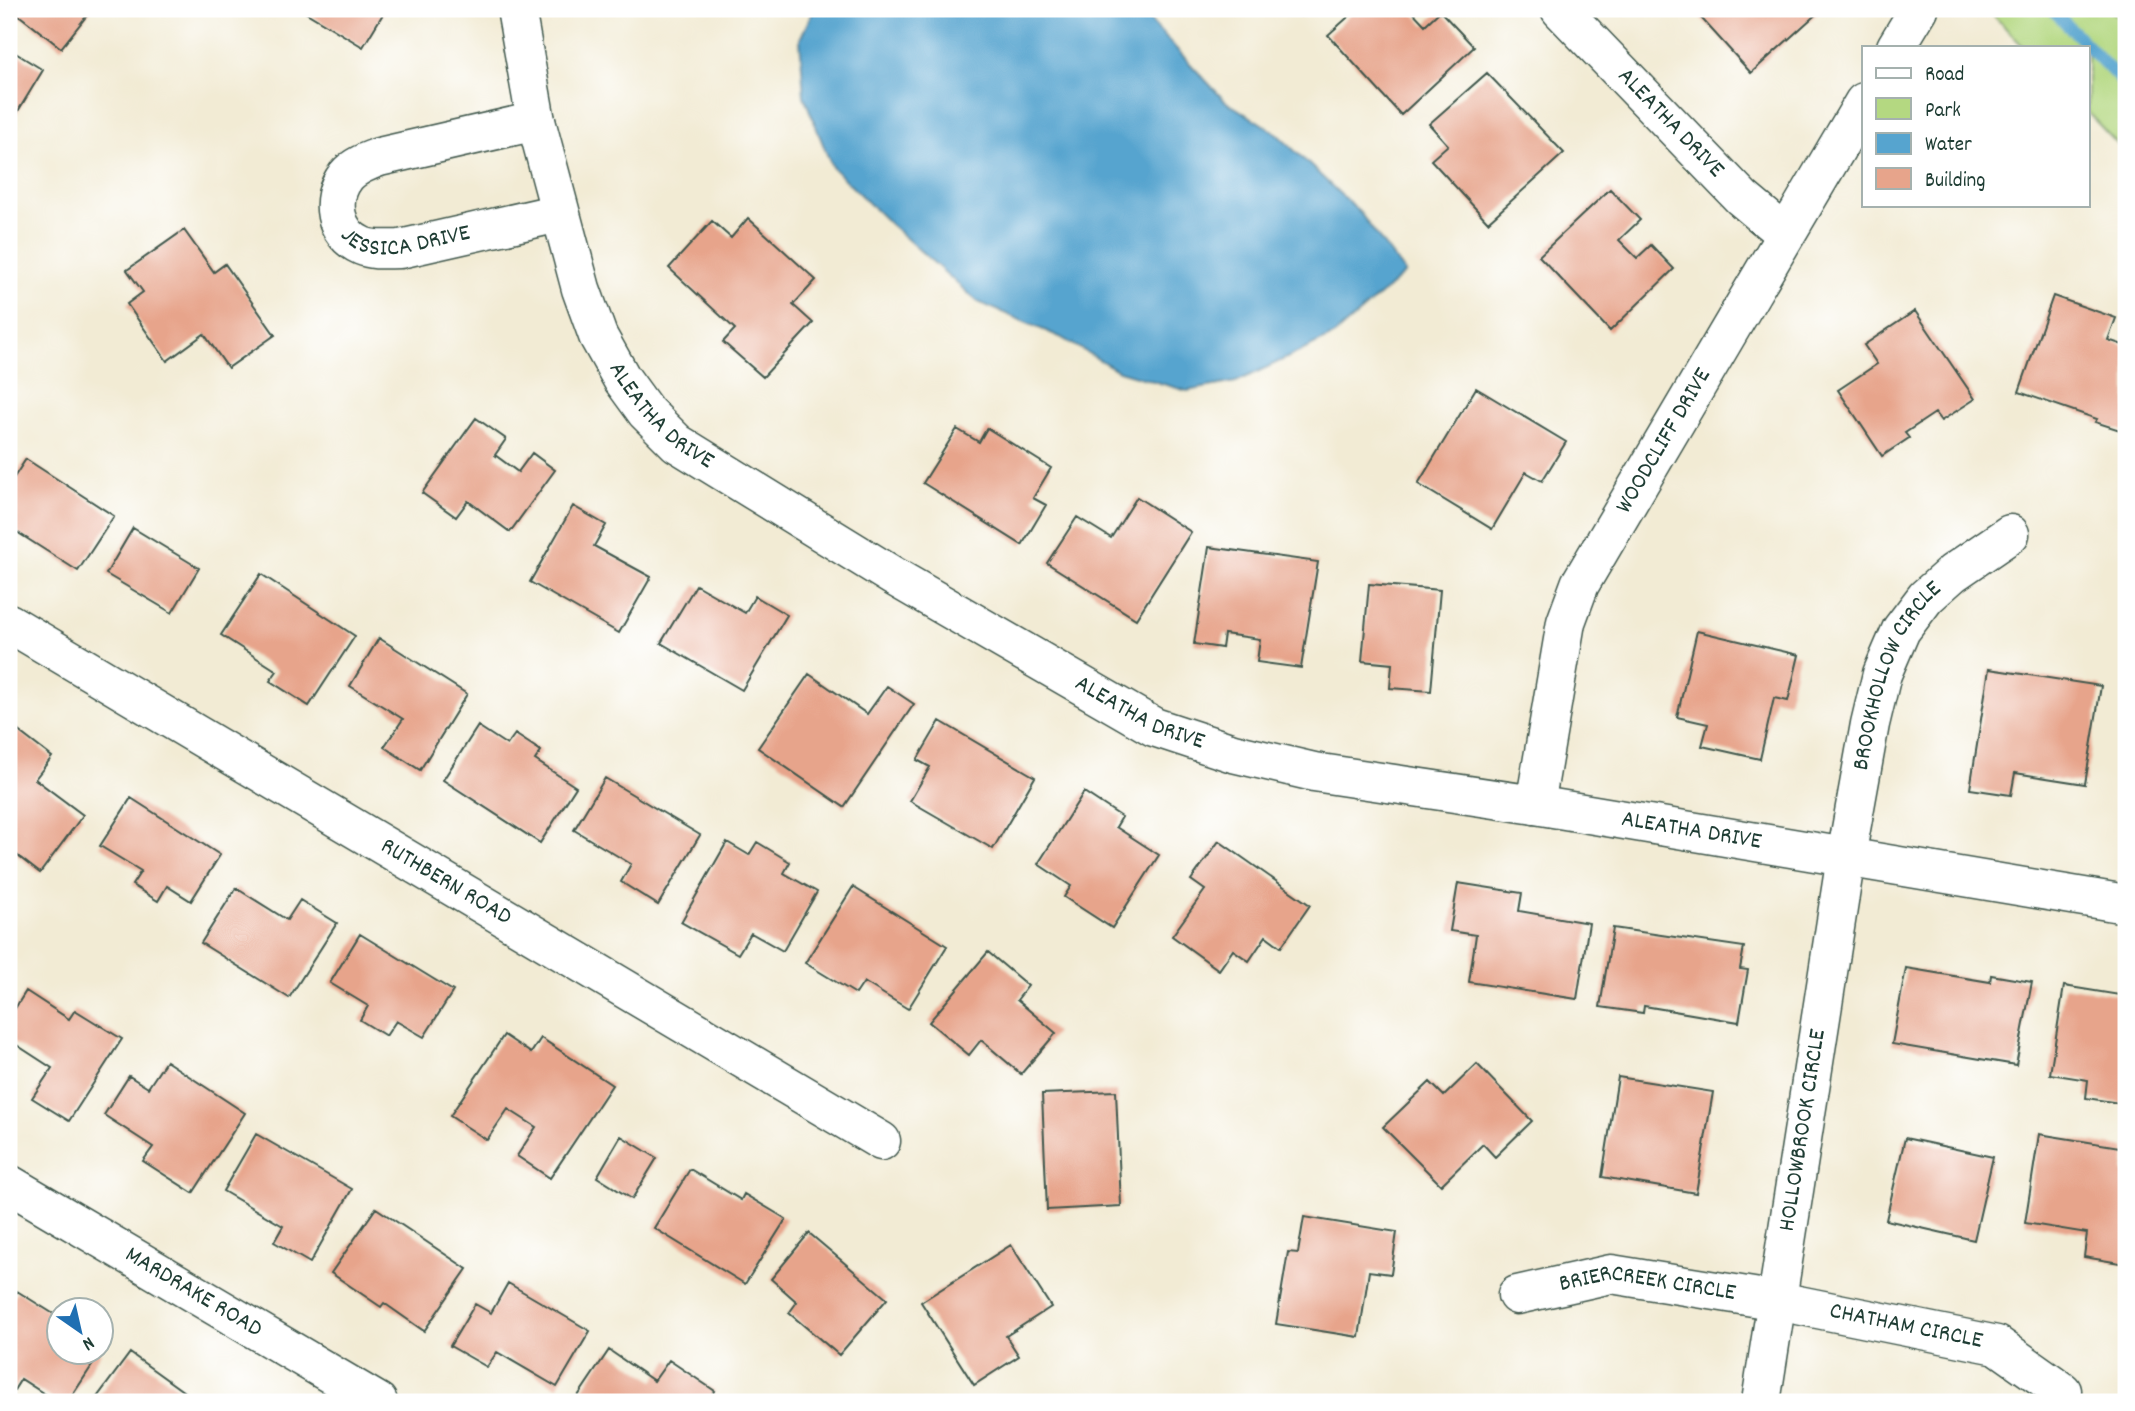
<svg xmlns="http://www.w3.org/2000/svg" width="2135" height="1411" font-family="Dekko,sans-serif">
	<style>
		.green { fill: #b4d881; stroke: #6a8a5a; stroke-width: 2 }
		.water { fill: #56a4cf; stroke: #3a7082; stroke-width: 2 }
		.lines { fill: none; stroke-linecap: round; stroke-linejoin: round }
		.stream { stroke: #56a4cf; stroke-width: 12 }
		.building { fill: #e7a48b }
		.minor-casing { stroke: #3f574c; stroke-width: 41 }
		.minor { stroke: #fff; stroke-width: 38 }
		.labels { text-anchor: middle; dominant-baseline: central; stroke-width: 5; stroke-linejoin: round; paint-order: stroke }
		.street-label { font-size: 24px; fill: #1f3d34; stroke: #fff }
	</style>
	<rect width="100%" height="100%" fill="#fff"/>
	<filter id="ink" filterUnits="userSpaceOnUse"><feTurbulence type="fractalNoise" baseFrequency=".0143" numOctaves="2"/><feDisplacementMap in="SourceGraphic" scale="14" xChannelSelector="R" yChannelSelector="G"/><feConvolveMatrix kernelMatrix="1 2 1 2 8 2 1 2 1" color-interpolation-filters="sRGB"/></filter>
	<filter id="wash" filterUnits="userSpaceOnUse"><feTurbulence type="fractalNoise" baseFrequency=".00686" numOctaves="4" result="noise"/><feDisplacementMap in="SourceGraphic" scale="28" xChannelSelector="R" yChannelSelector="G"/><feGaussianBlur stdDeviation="1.57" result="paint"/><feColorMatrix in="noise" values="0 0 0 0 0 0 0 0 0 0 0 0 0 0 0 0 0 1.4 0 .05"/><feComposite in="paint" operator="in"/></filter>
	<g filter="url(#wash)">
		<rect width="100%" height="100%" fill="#f2ebd4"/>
		<path class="green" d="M1987,9H2110L2126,25V153L2088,113V47H2024Z"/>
		<path class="water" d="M814,9H1142L1154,25L1225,101L1275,132L1360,213L1405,273L1333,336L1236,382L1187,391L1119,371L1060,337L978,302L889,223L832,167L804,96L800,39Z"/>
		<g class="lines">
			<path class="stream" d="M2052,9L2126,86"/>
		</g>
		<g id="blocks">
			<path class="building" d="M11,9H92L61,48Z
				M300,9H386L363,47Z
				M1295,9H1309L1301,16Z
				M1357,9H1410L1425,25L1440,11L1474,47L1401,115L1328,35Z
				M1693,9H1822L1751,73Z
				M9,49L43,70L9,126Z
				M1487,73L1564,153L1488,222L1431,160L1448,145L1429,124Z
				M1610,189L1640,220L1619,240L1637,258L1651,245L1674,269L1610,331L1539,256Z
				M748,218L816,280L793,305L813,323L763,377L723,342L735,329L669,268L712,221L731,238Z
				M184,230L214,272L225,264L275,335L228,368L204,334L167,361L127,304L143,292L127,270Z
				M2053,296L2116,318L2108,340L2126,346V432L2095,422L2097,419L2019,392Z
				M1915,311L1975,399L1941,421L1935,413L1905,433L1909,438L1882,456L1838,390L1877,364L1864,345Z
				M1476,388L1566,442L1542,481L1526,472L1492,529L1418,484Z
				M476,418L506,439L495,455L518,472L532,453L555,470L510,532L468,501L456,517L422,493Z
				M987,428L1051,468L1033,498L1046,505L1022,545L923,483L957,429L979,442Z
				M26,459L114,516L78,571L9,527V485Z
				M1137,497L1191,532L1136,619L1047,563L1077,517L1111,538Z
				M573,506L606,525L594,546L651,577L619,633L530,582Z
				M133,528L199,568L172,613L106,574Z
				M1209,547L1318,562L1301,668L1257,662L1260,639L1224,634L1222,648L1194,644Z
				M261,574L355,636L309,706L270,681L277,671L221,635Z
				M1369,584L1440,590L1431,691L1390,688L1392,664L1362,661Z
				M696,585L745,613L755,596L787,615L742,690L661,643Z
				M1697,631L1799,655L1788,701L1774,698L1760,759L1702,746L1708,724L1677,717Z
				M379,638L467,694L420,770L384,747L403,719L350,686Z
				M1989,669L2101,686L2085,784L2015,773L2011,795L1970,789Z
				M809,674L867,714L887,686L914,704L844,807L758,748Z
				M940,721L1035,777L993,849L910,801L930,767L917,760Z
				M478,726L507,745L515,734L541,751L535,760L576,787L540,843L443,780Z
				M17,730L52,757L35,779L83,815L40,873L10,850L9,853V741Z
				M605,778L700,835L658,905L621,882L631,864L574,830Z
				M1084,792L1122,817L1116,827L1159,855L1112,928L1064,897L1071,886L1038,864Z
				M131,798L220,855L191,901L167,886L158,901L132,885L141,871L100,846Z
				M1219,841L1310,905L1281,947L1266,936L1249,961L1233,950L1219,970L1172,936L1205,890L1191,880Z
				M727,842L749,855L757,842L790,862L784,873L817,892L783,951L751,933L738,954L681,922Z
				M1458,883L1522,893L1519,911L1589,923L1577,999L1469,982L1476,935L1450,931Z
				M853,887L947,946L908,1009L864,982L856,994L805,963Z
				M236,888L287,920L300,900L337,923L289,998L201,943Z
				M1613,928L1744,947L1740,969L1748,970L1739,1022L1644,1006L1643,1013L1600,1007Z
				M360,934L453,991L424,1037L396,1021L386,1036L360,1020L368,1006L330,983Z
				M988,952L1028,986L1017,1000L1056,1033L1021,1074L981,1040L969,1055L929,1022Z
				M1906,968L1990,982L1991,975L2032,982L2016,1065L1892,1044Z
				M2064,986L2126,996V1104L2086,1098L2088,1080L2050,1074Z
				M26,991L69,1019L75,1010L122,1039L69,1121L32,1098L52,1068L9,1040V1018Z
				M504,1035L531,1053L541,1038L612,1085L550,1178L517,1156L536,1127L508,1109L487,1140L450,1116Z
				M166,1061L245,1113L193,1193L143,1161L153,1147L104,1115L129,1076L148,1088Z
				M1477,1064L1532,1121L1495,1157L1483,1144L1441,1185L1383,1127L1430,1082L1444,1096Z
				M1618,1077L1713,1092L1696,1193L1602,1177Z
				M1116,1091L1121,1206L1047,1210L1042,1094Z
				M256,1134L352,1189L310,1263L274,1242L283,1226L223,1191Z
				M2039,1134L2126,1148L2123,1172L2126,1173V1264L2084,1257L2087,1233L2025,1223Z
				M621,1136L657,1158L632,1199L597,1177Z
				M1905,1138L1993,1157L1974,1240L1886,1220Z
				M690,1169L741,1200L744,1194L786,1219L745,1284L654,1228Z
				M376,1208L467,1269L424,1331L384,1303L381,1307L331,1273Z
				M1304,1217L1397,1232L1391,1274L1369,1271L1359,1337L1276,1324L1288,1252L1298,1253Z
				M809,1233L887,1299L839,1355L789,1313L797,1302L771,1279Z
				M1011,1245L1051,1307L1006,1336L1019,1356L974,1385L921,1302Z
				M508,1283L590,1331L557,1387L497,1352L487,1367L450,1346L475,1304L491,1313Z
				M17,1291L60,1318V1352H101L68,1402H57L21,1379L9,1398V1304Z
				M609,1350L654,1381L669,1360L715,1391L708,1402H574Z
				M130,1353L198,1402H98L95,1400Z"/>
		</g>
	</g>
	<g filter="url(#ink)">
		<use href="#blocks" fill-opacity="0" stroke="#3f574c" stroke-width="2"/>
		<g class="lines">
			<g class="minor-casing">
				<g id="minor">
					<path id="s1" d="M516,9L536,121L581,289L598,336L622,379L646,412L677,443L893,576L1154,727L1233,753L1314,772L1535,805L2126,904"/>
					<path id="s2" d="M1560,9L1742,198L1785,234"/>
					<path d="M1896,47L1919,9"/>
					<path id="s3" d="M536,121L379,157C368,161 354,166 346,176C328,199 334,234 362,246C374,251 387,249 400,249L559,213"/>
					<path id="s4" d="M9,623L881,1141"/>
					<path id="s5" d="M1535,805L1566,622L1580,584L1864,102"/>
					<path id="s6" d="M9,1184L378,1402"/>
					<path id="s7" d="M1517,1295L1611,1274L1778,1301L1997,1345L2062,1391"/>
					<path id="s8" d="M1761,1402L1846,857L1870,724L1882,674L1901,630L1926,597L1953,573L2010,534"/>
				</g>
			</g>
			<use href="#minor" class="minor"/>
		</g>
	</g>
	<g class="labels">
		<g class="street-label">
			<text stroke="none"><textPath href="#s2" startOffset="159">ALEATHA DRIVE</textPath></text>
			<text stroke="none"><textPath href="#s3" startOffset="326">JESSICA DRIVE</textPath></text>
			<text stroke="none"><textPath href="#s1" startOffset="441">ALEATHA DRIVE</textPath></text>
			<text stroke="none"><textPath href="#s5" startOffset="392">WOODCLIFF DRIVE</textPath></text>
			<text stroke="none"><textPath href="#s8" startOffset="742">BROOKHOLLOW CIRCLE</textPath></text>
			<text stroke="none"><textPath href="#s1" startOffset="1008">ALEATHA DRIVE</textPath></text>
			<text stroke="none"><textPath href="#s1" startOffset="1575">ALEATHA DRIVE</textPath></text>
			<text stroke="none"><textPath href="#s4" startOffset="508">RUTHBERN ROAD</textPath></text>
			<text stroke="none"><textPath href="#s8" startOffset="275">HOLLOWBROOK CIRCLE</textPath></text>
			<text stroke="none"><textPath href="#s7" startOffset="133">BRIERCREEK CIRCLE</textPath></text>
			<text stroke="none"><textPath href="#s6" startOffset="214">MARDRAKE ROAD</textPath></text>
			<text stroke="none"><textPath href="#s7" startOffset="396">CHATHAM CIRCLE</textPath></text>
		</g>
	</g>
	<rect width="2135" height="1411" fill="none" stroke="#fff" stroke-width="35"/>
	<rect x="1862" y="46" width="228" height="161" fill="#ffffff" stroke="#a5b1ae" stroke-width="2"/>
	<rect x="1876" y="68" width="35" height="10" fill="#ffffff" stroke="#a5b1ae" stroke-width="2"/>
	<text x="1925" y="80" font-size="21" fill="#1f3d34">Road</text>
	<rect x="1876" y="98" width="35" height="21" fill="#b4d881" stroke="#a5b1ae" stroke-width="2"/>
	<text x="1925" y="116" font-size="21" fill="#1f3d34">Park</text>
	<rect x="1876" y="133" width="35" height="21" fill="#56a4cf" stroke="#a5b1ae" stroke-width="2"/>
	<text x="1925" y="150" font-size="21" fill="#1f3d34">Water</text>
	<rect x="1876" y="168" width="35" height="21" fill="#e7a48b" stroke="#a5b1ae" stroke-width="2"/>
	<text x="1925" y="186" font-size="21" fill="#1f3d34">Building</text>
	<g transform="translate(80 1331) rotate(146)"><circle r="33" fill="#ffffff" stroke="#a5b1ae" stroke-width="2"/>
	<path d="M0-5L12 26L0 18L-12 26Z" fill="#1f6fb2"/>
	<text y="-10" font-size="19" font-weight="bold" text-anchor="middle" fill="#1f3d34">N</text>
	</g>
</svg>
